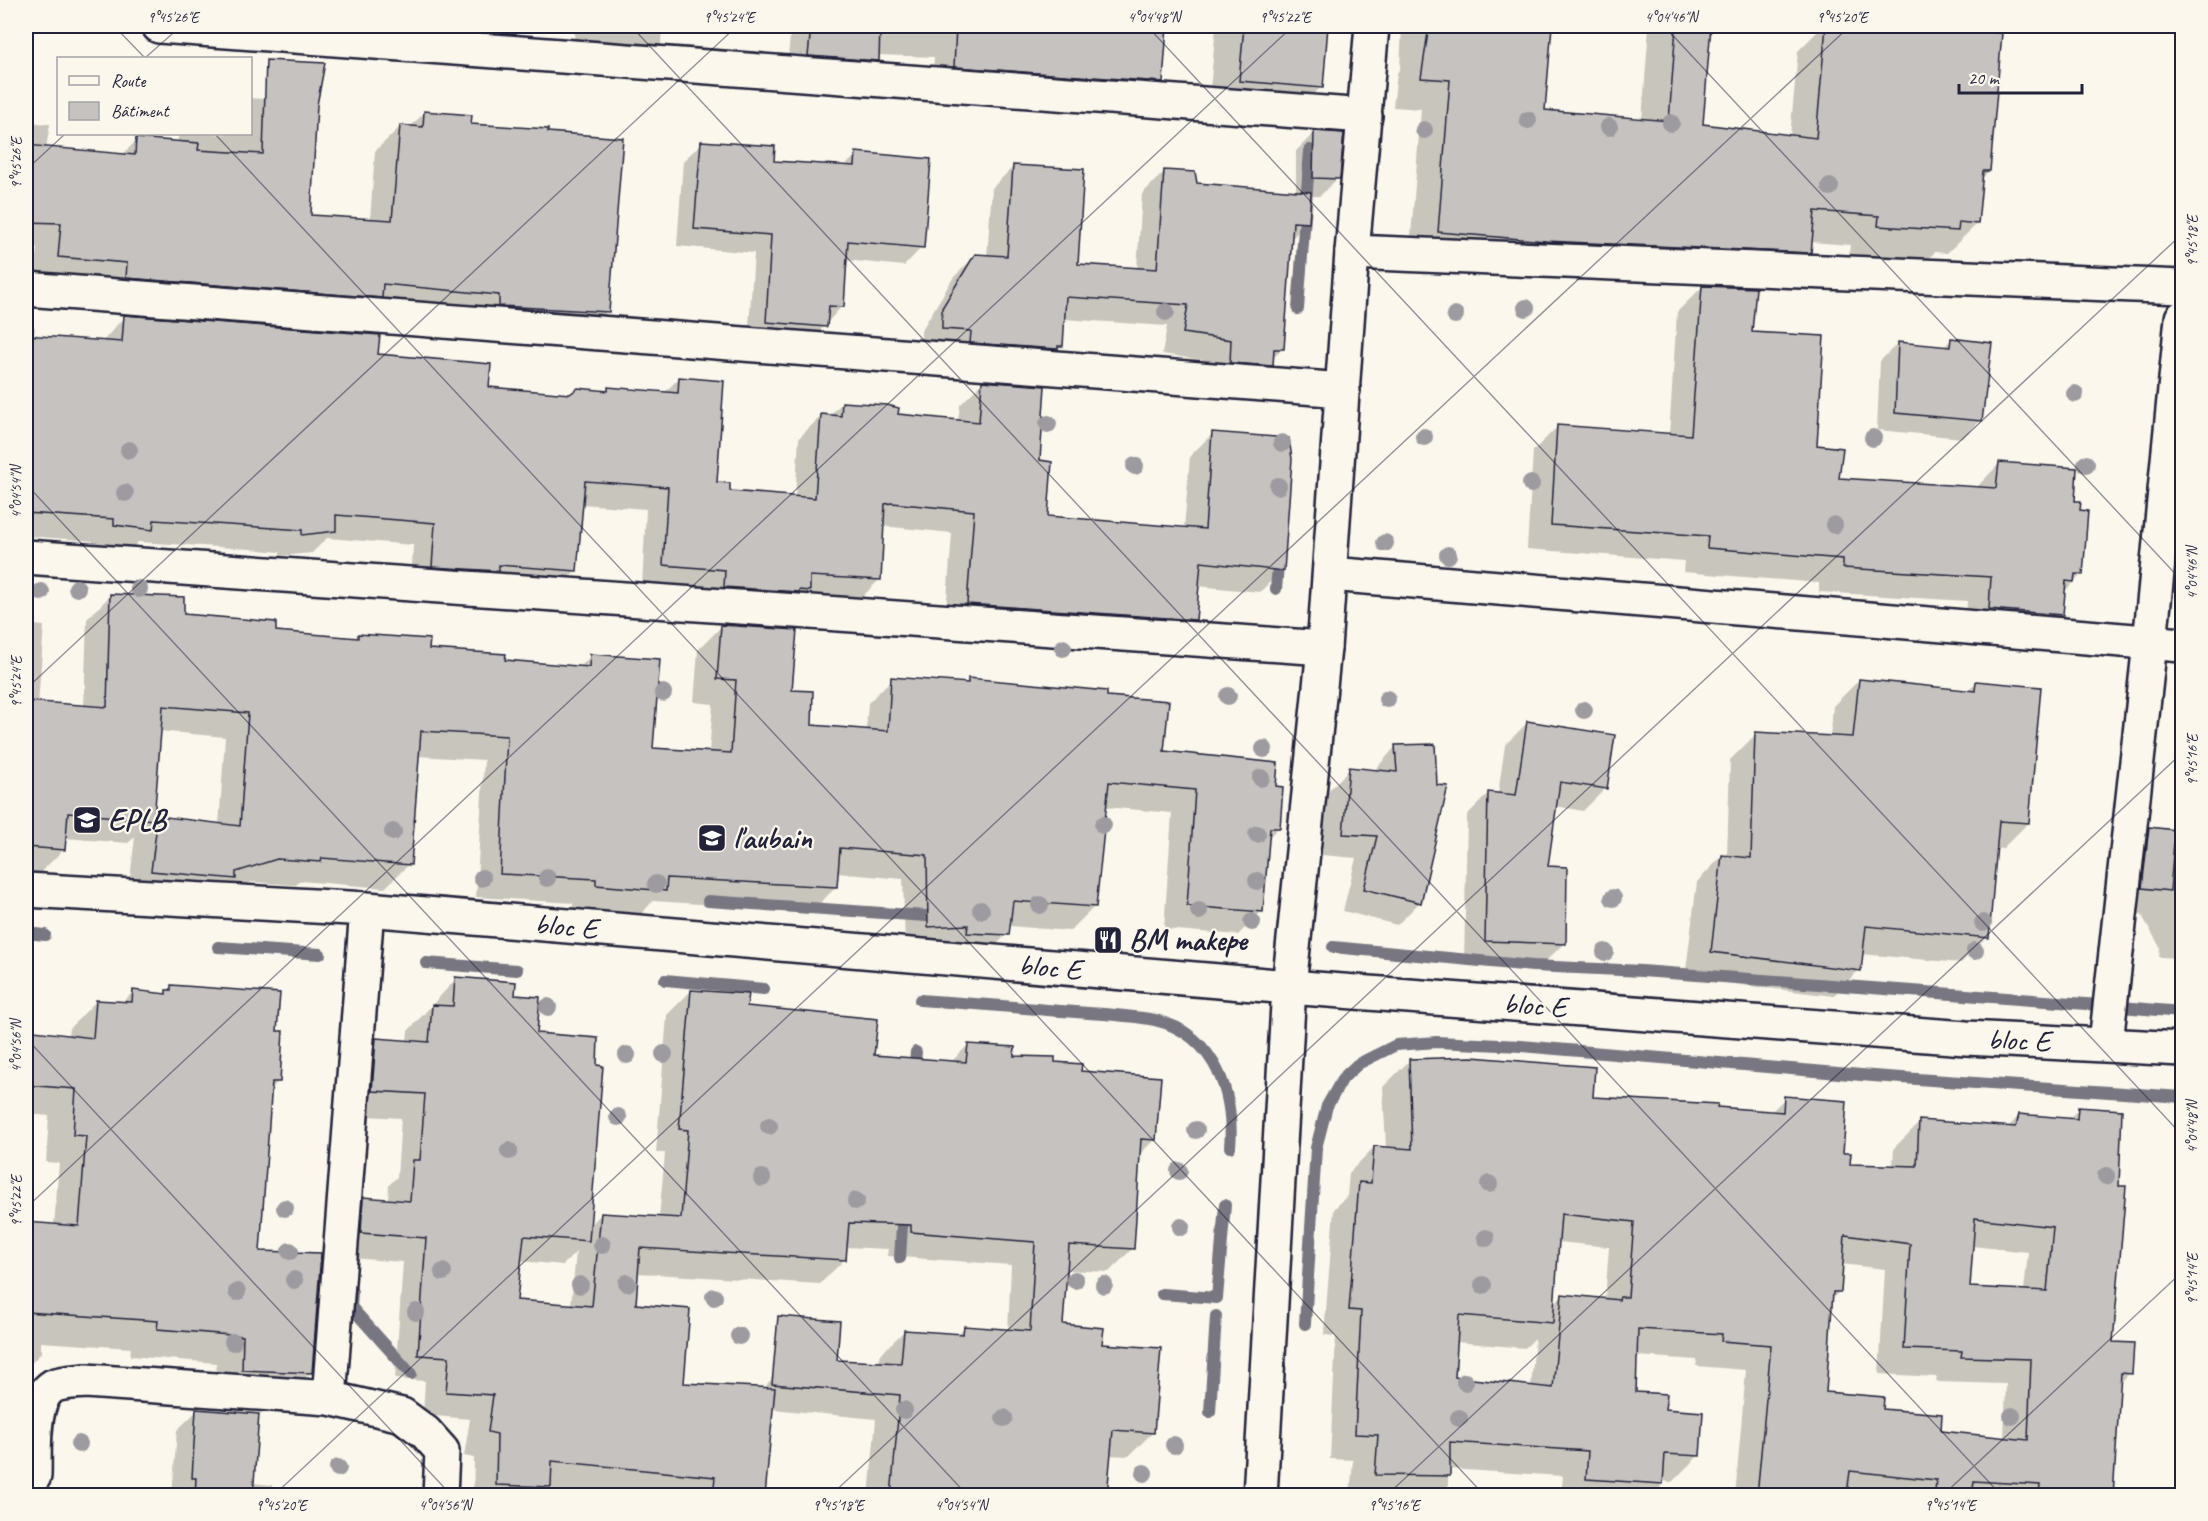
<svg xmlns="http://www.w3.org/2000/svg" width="2208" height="1521" font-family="Caveat,sans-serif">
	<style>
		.shadow { fill: #0003; fill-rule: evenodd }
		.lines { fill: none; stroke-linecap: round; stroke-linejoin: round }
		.stream { stroke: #787681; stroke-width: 12 }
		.building { fill: #c6c2c0; stroke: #22223b; stroke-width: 1.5; fill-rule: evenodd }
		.minor-casing { stroke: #22223b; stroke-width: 38 }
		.tertiary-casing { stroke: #22223b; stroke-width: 38 }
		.minor { stroke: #fbf7ec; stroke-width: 33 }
		.tertiary { stroke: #fbf7ec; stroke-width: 33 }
		.tree { fill: #9d9ba0 }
		.ticks { fill: none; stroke: #22223b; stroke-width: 1.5; stroke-opacity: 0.45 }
		.labels { text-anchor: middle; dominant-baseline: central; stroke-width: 4.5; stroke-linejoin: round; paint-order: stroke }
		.poi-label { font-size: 30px; font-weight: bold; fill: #22223b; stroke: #fbf7ec; text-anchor: start }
		.street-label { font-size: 30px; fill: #22223b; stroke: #fbf7ec }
		.neatline { fill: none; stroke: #22223b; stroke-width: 2 }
		.ticks-label { font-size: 15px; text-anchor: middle; fill: #22223b }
	</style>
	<rect width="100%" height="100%" fill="#fbf7ec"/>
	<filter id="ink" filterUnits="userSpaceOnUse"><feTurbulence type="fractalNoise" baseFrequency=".0167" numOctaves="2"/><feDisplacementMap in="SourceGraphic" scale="12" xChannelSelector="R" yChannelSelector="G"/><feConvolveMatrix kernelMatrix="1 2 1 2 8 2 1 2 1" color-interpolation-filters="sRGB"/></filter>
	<g filter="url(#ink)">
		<path class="shadow" d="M272,26H517V31L497,51Z
			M575,26H662L661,44L641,64L573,59Z
			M791,26H1165L1162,81L1139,104L932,88L934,57L878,55V60L855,83L786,78Z
			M1216,26H1326L1321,87L1289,119L1208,112Z
			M1402,26H1551L1544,112L1642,120L1649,26H1709L1701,125L1790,136L1798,51L1823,26H1883L2000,34L1989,171L1981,179L1977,224L1947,253L1935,252L1927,260L1849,255L1850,245L1810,242L1809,252L1780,281L1409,261L1421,109L1393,107L1397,73L1400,69Z
			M250,98L316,103L309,216L370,220L375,151L400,127H410L424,113L607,311L583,336L34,281L37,247H26V122L50,124L46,148L122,155L137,140L178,143V134H250Z
			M1314,133L1338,178L1320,196H1309L1307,223L1290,240L1282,349L1272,359V365L1250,387L1209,384L1210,361L1162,354L1167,326L1063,319L1061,346L1039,368L921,350V331L953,278L975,256L987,257L992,188L1014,166L1077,265L1137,269L1142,194L1164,172L1195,184L1296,192V151Z
			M702,143L773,163L844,167L857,154L922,247L904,266L845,260L842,306L808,344L748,340L754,253L677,246L683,161Z
			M1702,287L1751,334L1815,446L1838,479L1975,489L1999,464L2073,502L2078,511L2082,574L2064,592L2062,614L2037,639L1965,633L1967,601L1819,592V583L1683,572L1684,561L1527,549L1533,451L1558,426L1669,435L1677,312Z
			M124,317L377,355L487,389L571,395L605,393L609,389L664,393L679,378L715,483L728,493L795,498L799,438L821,416H829L842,403L897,415L958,422L960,405L982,383L1038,462L1047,517L1184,529L1190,456L1212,434L1282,570L1260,592L1197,586L1195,620L1172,642L945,626L952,533L882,526L880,579L857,602L642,587L646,509L582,504L575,571L553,593L411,589L413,545L327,538L312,553L280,556V552L250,549L138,542L129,552L92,547L93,541L26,536V326L35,327L34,337L102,342Z
			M1951,340L1981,420L1963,438L1877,430L1880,361L1898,343L1943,348Z
			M111,595L182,616L274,633L355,640L359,636L428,651L579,668L591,656L652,750L709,753L713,704L694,702L698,650L722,626L791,691L810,726L866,730L868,703L892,679L964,684L969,680L1106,697L1162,753L1274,788L1278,828L1267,839L1262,911L1238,935L1164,929L1172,813L1105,807L1094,907L1070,931L1008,926L1007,934L983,958L905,950L903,879L837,873L836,887L812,911L653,901L641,914L573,909V903L476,897L484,760L417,756L409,864L385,888L300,881L296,885L252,882L221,892L128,895L135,837L128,843L65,838L64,849L40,873L26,872V624L44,626L38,704L84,707L87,619ZM159,731L225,737L219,825L158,817L152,824Z
			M1859,680L1967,692L1977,682L2028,823L2002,849L1995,848L1987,937L1961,963L1861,954L1859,970L1833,996L1685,978L1697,882L1722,856L1727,857L1730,760L1756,734L1830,737L1833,706Z
			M1527,723L1605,789L1583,811L1555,806L1547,867L1564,943L1542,965L1464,963L1467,815L1489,793L1498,794L1505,745Z
			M1396,746L1420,902L1397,925L1343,911L1356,858L1322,855L1328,791L1350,769L1374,771Z
			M2149,829L2182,832V958L2159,957L2160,947L2141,914L2118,912L2125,853Z
			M456,979L514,996L535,1035L589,1227L601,1214L659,1218L665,1153H656L667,1015L691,991L746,1008L872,1056L951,1062L968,1045L1012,1057L1053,1063L1080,1072L1155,1139L1139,1155L1133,1248L1109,1272L1065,1270L1062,1326L1101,1346L1153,1432L1129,1456L1109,1455L1106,1496H869L876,1419L772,1409L763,1496H473L474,1458L464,1456L470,1419L423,1415L425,1381L395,1379L403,1262L337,1257L340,1222L364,1198L388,1200L389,1185L397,1177L401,1118L348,1115L352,1064L376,1040L407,1042L408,1031ZM845,1247L888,1249L887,1256L1011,1265L1008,1331L964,1328L957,1335L904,1331L880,1355L879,1363L791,1360L767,1384V1389L683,1384L634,1306L637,1273L820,1284L844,1260ZM576,1252L571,1306L516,1302L520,1261L563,1265Z
			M171,987L276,1032L278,1082L270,1090L259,1252L311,1372L283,1400L215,1397L216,1363L130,1356L131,1348L41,1342V1353L26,1369V1224L54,1226L59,1163L46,1162L49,1116L26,1114V1031L68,1037L69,1029L96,1001L122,1003L133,992L163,995Z
			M1409,1061L1591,1098L1771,1112L1785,1098L1842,1154L1849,1165L1893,1167L1894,1148L1920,1122L2007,1128L2019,1116L2068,1119L2079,1109L2112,1343L2130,1373L2119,1384L2112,1489L2125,1490L2124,1496H1735L1746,1370L1696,1366L1697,1360L1636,1356L1635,1394L1663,1411L1698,1456L1672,1482L1661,1481L1660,1496H1561L1563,1476L1448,1469V1496H1350L1353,1460L1330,1459L1336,1336L1324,1335L1334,1209L1347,1196L1349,1173L1374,1147L1386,1148L1383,1087ZM1558,1242L1609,1247L1605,1300L1563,1295L1553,1306ZM1972,1246L2028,1252L2024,1291L1968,1288ZM1841,1264L1885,1269L1879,1374L1937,1377L1936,1382L2006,1384L2004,1439L1940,1432L1881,1410L1824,1393L1831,1300L1839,1292ZM1535,1338L1531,1387L1454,1378L1456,1342L1525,1348Z
			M197,1411L252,1483L272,1485V1496H172L177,1430Z"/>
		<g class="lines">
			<path class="stream" d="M1298,309L1310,150
				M1276,589L1279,555
				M708,901L926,916
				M26,933L45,935
				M218,947L320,954
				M1333,947L1533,966L1642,971L2100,1005
				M426,963L517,970
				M665,980L764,989
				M920,1000C967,1003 1014,1007 1061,1011C1088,1013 1116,1014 1143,1018C1210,1026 1235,1087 1230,1147
				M2121,1007L2182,1012
				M914,1074L916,1052
				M900,1258L903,1211
				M352,1292L351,1307L411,1374
				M1162,1294L1217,1298L1225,1205
				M1305,1324L1316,1148L1327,1106L1343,1078L1358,1064L1396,1045L1437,1042L1521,1046L1873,1076L2182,1097
				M1210,1412L1216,1316"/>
		</g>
		<path class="building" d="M811,26H880L879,61L808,56Z
			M956,26H1167L1163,82L954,67Z
			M1244,26H1328L1323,88L1239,81Z
			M1429,26H1552L1545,110L1669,121L1676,26H1711L1703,124L1816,138L1826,26H1888L2002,33L1990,171H1983L1978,224L1959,222L1958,231L1878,226L1879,216L1815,211L1811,253L1546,241L1438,232L1450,80L1421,78Z
			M266,60L325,63L317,105L311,215L392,220L400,125L423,127L424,111L472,115L471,124L548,129V132L623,138L609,312L499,306V295L383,284L382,298L126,278L127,263L58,257L61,223L26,222V145L135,155L136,138L199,143L198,150L263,154Z
			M1314,131L1344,133L1340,179L1313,178Z
			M701,141L775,146L774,161L855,166L856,152L931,159L924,248L848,241L844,307L829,306L827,327L766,322L771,235L694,229Z
			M1013,165L1084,169L1078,264L1157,269L1164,170L1195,172L1197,183L1311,192L1309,223L1293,222L1284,349H1274L1273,366L1230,363L1231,340L1183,333L1188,305L1066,297L1063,346H1058V349L970,343L971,331L942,329V308L975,254L1007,256Z
			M1702,286L1756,288L1752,332L1824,336L1817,445L1843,448L1839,478L1996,488L1999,462L2077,468L2075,501H2081L2080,510L2088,511L2083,575L2075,574L2074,582L2066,581L2063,615L1989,609L1991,577L1843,568V559L1707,548L1708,536L1551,525L1557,425L1691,435Z
			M124,315L380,335L378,354L491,364L489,387L570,394L578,388L608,391V387L678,393L679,377L724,381L717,482L730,483V491L815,498L821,414L841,416L842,402L887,405L899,408L898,414L979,422L982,381L1045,386L1040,460L1052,462L1048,516L1205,529L1212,432L1289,438L1292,459L1284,571L1201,562L1196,620L967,604L974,511L892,503L885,504L881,580L810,576V591L799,590V592L724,587L725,570L663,565L668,487L585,481L577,571L499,565V571L432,567L435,523L336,515V531L302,535V530L273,528L154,520L153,530L114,525V519L26,513V335L122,342Z
			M1951,338L1992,343L1982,421L1895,413L1898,342L1950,347Z
			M110,594L184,597V614L276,622V631L358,638V634L430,639L429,649L506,654L505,660L589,667L590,654L660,659L653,748L731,753L736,680L717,679L721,625L797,630L792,690L813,691L812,725L888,731L891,677L968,683V678L1107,691V696L1169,701L1164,751L1278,763L1276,786L1283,787L1280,828H1270L1263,912L1187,906L1195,790L1109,782L1096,907L1013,901L1009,935L967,933L968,925L928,927L927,855L840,848L837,887L667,878L666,891L596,885V879L500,874L507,736L421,731L411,865L322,858L321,862L277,859L236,872V879L151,871L158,816L240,826L248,713L163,706L154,820L68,813L65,850L26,847V701L107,707Z
			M1859,679L1975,691L1976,681L2041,687L2029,823L1999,821L1989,938L1866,926L1861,971L1711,952L1722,855L1751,858L1755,732L1853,737Z
			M1527,721L1615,735L1607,789L1560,782L1548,866L1567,867L1566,944L1485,941L1488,792L1516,795Z
			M1435,744L1437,785L1448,786L1421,903L1364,889L1377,836L1343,834L1349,767L1397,772L1395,745Z
			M2149,827L2175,830L2170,891L2142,888Z
			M455,977L516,982L515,995L540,997L537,1033L598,1038L597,1065L603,1066L589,1241L524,1236L517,1300L592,1306L601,1213L681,1218L688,1130L679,1129L691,990L749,994L747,1006L878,1019L874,1055L966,1062L968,1044L1015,1047L1014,1056L1055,1057V1062L1082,1064L1081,1071L1161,1077L1156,1140L1141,1139L1134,1249L1069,1245L1063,1324L1104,1328L1102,1344L1161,1348L1154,1433L1113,1430L1107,1496H891L900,1395L772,1384L778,1316L840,1321L837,1360L901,1363L904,1330L963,1334L964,1326L1030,1331L1035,1242L911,1232V1225L849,1223L846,1260L640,1248L636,1304L690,1309L684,1383L775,1388L765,1496H713L715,1477L552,1461L551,1487L496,1485L497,1434L488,1432L493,1395L446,1392L449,1357L418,1355L426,1238L361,1233L363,1197L410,1201L413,1160H420L425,1094L372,1091L376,1038L429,1042L432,1005L453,1006Z
			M171,985L280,993L277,1031H283L280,1082H272L260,1251L321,1253L312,1373L242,1370L243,1336L157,1329L158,1321L26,1312V1222L79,1226L86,1136L73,1135L76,1089L26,1085V1030L93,1038L96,1000L132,1002L133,990L166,994V990H171Z
			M1472,1057L1595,1067L1593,1097L1718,1104L1717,1107L1783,1112L1784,1096L1847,1101L1843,1153H1851L1850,1164L1917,1166L1919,1120L2016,1127L2019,1114L2077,1119L2078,1107L2122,1110L2119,1186H2126L2113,1342L2134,1343L2132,1374L2121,1373L2113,1496H2039L2040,1485L1974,1481L1972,1496H1964L1935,1492L1936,1480L1850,1471L1847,1494L1797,1491V1496H1757L1771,1345L1721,1341L1722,1334L1638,1329L1636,1392L1667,1394L1665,1409L1703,1412L1700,1456L1665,1454L1663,1484L1586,1479L1588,1451L1450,1442V1476L1375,1475L1378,1435L1355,1434L1361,1311L1349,1310L1359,1182L1371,1183L1374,1146L1412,1149L1409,1059ZM1561,1214L1634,1222L1628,1297H1620L1619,1300L1562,1294L1553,1388L1455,1377L1459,1315L1553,1323ZM1975,1218L2053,1227L2047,1291L1970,1287ZM1845,1235L1910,1244L1904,1349L1962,1351L1961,1357L2031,1359L2028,1440L1941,1431L1942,1414L1883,1409L1884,1397L1826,1392L1833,1292H1841Z
			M196,1409L259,1414L253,1496H195L196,1478H192Z"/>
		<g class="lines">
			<g class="minor-casing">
				<path id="minor" d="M159,26L1365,116
					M1352,252L2182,287
					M26,289L1343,390
					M26,557L1324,648
					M1330,574L2182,645
					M26,890L367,909L1289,987L1966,1038L2182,1049
					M2106,1043L2150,643L2182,318
					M329,1398L367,909
					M34,1476C35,1451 30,1400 53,1386C61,1382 76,1382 86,1381L329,1398L402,1415L425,1432L442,1451L440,1496"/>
			</g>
			<g class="tertiary-casing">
				<path id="tertiary" d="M1260,1496L1289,987L1324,648L1352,252L1372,26"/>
			</g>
			<use href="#minor" class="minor"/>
			<use href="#tertiary" class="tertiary"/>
		</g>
		<g class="tree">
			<circle cx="1528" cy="120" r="9"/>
			<circle cx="1671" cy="123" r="9"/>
			<circle cx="1609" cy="127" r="9"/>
			<circle cx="1424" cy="130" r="9"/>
			<circle cx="1830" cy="187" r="9"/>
			<circle cx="1526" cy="308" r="9"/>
			<circle cx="1166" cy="312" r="9"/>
			<circle cx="1455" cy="315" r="9"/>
			<circle cx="2075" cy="394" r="9"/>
			<circle cx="1048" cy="424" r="9"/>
			<circle cx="1424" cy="437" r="9"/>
			<circle cx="1873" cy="438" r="9"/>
			<circle cx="1282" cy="443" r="9"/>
			<circle cx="129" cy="450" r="9"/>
			<circle cx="2086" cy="464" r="9"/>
			<circle cx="1135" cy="466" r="9"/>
			<circle cx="1531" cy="484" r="9"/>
			<circle cx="1278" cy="486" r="9"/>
			<circle cx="125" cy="493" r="9"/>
			<circle cx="1834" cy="525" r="9"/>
			<circle cx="1385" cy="543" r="9"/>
			<circle cx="1448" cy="555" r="9"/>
			<circle cx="77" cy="588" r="9"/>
			<circle cx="139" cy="589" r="9"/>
			<circle cx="41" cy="592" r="9"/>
			<circle cx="1063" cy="648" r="9"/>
			<circle cx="663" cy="693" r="9"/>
			<circle cx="1228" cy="696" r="9"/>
			<circle cx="1387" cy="699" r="9"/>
			<circle cx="1584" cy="710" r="9"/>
			<circle cx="1264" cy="749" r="9"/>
			<circle cx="1261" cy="778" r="9"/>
			<circle cx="1103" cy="825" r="9"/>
			<circle cx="393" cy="832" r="9"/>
			<circle cx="1257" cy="834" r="9"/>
			<circle cx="482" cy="878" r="9"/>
			<circle cx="547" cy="878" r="9"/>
			<circle cx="1257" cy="881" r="9"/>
			<circle cx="656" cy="884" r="9"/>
			<circle cx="1613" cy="898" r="9"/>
			<circle cx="1040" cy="905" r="9"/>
			<circle cx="981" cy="910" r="9"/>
			<circle cx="1199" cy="911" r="9"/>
			<circle cx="1252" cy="922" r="9"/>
			<circle cx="1983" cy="923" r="9"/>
			<circle cx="1975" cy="951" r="9"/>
			<circle cx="1605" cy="952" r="9"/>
			<circle cx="548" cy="1007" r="9"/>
			<circle cx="664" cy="1054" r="9"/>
			<circle cx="627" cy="1055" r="9"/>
			<circle cx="618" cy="1117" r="9"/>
			<circle cx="769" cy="1126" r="9"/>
			<circle cx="1196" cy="1130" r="9"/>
			<circle cx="509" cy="1151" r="9"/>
			<circle cx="1179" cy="1171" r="9"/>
			<circle cx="2106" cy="1176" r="9"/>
			<circle cx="762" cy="1178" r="9"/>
			<circle cx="1489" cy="1184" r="9"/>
			<circle cx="856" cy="1201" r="9"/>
			<circle cx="285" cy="1208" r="9"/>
			<circle cx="1181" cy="1227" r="9"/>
			<circle cx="1486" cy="1238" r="9"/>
			<circle cx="602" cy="1245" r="9"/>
			<circle cx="290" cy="1251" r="9"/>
			<circle cx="443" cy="1272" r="9"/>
			<circle cx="294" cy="1280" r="9"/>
			<circle cx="1075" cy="1280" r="9"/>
			<circle cx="627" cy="1283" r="9"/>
			<circle cx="580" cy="1285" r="9"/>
			<circle cx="1104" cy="1285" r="9"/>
			<circle cx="1483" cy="1285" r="9"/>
			<circle cx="237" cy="1292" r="9"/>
			<circle cx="714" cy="1297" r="9"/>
			<circle cx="416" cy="1312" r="9"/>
			<circle cx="739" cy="1336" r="9"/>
			<circle cx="233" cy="1342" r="9"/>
			<circle cx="1465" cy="1382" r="9"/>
			<circle cx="904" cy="1410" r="9"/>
			<circle cx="2012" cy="1416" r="9"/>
			<circle cx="1004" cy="1418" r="9"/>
			<circle cx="1459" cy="1418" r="9"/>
			<circle cx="79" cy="1444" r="9"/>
			<circle cx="1174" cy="1445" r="9"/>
			<circle cx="338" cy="1468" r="9"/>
			<circle cx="1144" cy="1473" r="9"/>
		</g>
	</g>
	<path class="ticks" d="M114,26L145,58M631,26L2002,1496M1147,26L2182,1135M1664,26L2182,581M2181,26L2182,27M145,58L181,26M215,134L1485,1496M26,170L65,134M26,484L968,1496M26,689L737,26M26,1038L452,1496M26,1208L1293,26M273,1496L1850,26M830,1496L2182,234M1386,1496L2182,753M1942,1496L2182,1272"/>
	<defs>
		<g id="school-square" transform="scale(1.5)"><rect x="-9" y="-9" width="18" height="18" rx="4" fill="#22223b" stroke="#fbf7ec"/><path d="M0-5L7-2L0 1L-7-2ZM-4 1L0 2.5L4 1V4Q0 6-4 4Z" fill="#fff"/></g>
		<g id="restaurant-square" transform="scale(1.5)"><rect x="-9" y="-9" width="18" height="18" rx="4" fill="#22223b" stroke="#fbf7ec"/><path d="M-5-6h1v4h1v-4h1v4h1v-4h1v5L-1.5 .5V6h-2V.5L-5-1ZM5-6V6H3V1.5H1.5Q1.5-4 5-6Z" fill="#fff"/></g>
	</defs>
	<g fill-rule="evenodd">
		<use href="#school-square" x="87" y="820"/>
		<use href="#school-square" x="712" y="838"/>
		<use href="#restaurant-square" x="1108" y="940"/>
	</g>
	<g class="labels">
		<g class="poi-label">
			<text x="108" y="820">EPLB</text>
			<text x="733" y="838">l'aubain</text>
			<text x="1129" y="940">BM makepe</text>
		</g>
		<g class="street-label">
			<text transform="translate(566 926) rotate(5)">bloc E</text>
			<text transform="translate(1050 967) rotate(5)">bloc E</text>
			<text transform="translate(1535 1005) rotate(4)">bloc E</text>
			<text transform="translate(2019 1040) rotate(2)">bloc E</text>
		</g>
	</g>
	<rect width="2208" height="1521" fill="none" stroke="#fbf7ec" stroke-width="66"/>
	<rect x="57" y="57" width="195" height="78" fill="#fbf7ec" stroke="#a4a2a5" stroke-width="1.5"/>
	<rect x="69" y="76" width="30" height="9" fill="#fbf7ec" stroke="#a4a2a5" stroke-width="1.5"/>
	<text x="111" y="87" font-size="18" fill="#22223b">Route</text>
	<rect x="69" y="102" width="30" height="18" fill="#c6c2c0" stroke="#a4a2a5" stroke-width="1.5"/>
	<text x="111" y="117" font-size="18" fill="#22223b">Bâtiment</text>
	<path d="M1959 84v9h123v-9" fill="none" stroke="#22223b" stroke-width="3"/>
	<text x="1968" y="84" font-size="18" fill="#22223b" stroke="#fbf7ec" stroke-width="4.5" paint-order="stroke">20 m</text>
	<rect x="33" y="33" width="2142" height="1455" class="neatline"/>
	<g class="ticks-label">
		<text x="173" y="22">9°45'26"E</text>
		<text x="729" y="22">9°45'24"E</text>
		<text x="1154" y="22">4°04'48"N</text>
		<text x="1285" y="22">9°45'22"E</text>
		<text x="1671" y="22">4°04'46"N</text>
		<text x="1842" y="22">9°45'20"E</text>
		<text transform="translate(16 163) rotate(-90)" y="5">9°45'26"E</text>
		<text transform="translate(2192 241) rotate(-90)" y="5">9°45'18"E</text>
		<text transform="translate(16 492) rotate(-90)" y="5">4°04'54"N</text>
		<text transform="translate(2192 573) rotate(-90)" y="5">4°04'46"N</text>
		<text transform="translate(16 682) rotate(-90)" y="5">9°45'24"E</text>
		<text transform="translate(2192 760) rotate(-90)" y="5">9°45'16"E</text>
		<text transform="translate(16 1046) rotate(-90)" y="5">4°04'56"N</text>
		<text transform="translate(2192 1127) rotate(-90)" y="5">4°04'48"N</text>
		<text transform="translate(16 1201) rotate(-90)" y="5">9°45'22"E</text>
		<text transform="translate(2192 1279) rotate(-90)" y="5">9°45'14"E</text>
		<text x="281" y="1510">9°45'20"E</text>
		<text x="445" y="1510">4°04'56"N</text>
		<text x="838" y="1510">9°45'18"E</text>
		<text x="961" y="1510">4°04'54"N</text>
		<text x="1394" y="1510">9°45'16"E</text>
		<text x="1950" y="1510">9°45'14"E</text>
	</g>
</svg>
